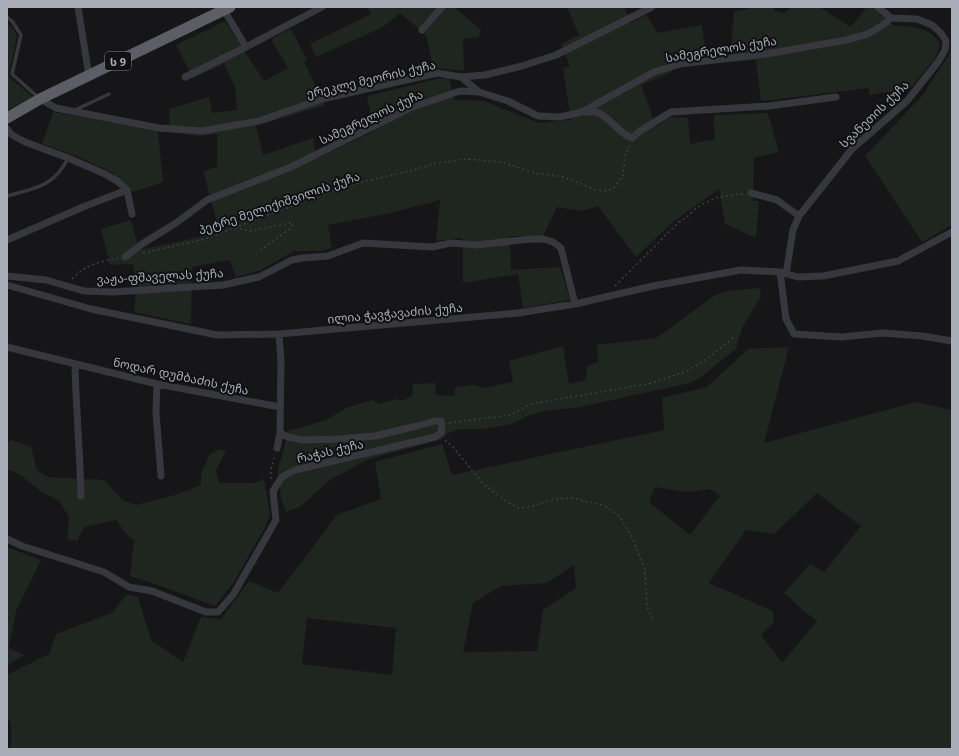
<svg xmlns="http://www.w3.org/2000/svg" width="959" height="756" font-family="'Open Sans','Noto Sans Georgian',sans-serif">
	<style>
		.green { fill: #1e261f; fill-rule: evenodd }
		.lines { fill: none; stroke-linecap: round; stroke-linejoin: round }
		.path { stroke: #3d3f44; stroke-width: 1.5; stroke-dasharray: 2 3; stroke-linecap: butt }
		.service { stroke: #37383d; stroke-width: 3.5 }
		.minor { stroke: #37383d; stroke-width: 7 }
		.trunk { stroke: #5b5e65; stroke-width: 11 }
		.labels { text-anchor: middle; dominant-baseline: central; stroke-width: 4; stroke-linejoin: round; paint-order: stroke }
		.shield { fill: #111113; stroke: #7b7e86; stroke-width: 1 }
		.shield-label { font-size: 11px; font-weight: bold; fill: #a8adb8 }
		.street-label { font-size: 12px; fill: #a8adb8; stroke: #111113 }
	</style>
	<rect width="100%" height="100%" fill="#161618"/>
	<path class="green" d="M367,7H454L481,30L479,37L463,39L464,71L433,68L426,35L400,13L383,27L316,57L310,44L371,14Z
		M567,7H624L630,23L647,15L657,33L702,25L706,57L671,59L672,72L641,85L656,126L671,117L688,118L690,144L715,139L714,115L768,113L779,152L754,158L753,201H759L756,238L725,224L719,189L674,221L636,257L598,206L582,211L557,207L543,236H510L511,270L560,267L570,300L523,308L518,274L463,283V239L458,238L436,241L440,200L390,213L328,225L332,248L321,251H294L261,270L236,277L230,260L192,267L191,324L134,312L137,284L133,264L110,265L101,229L131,220L139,250L204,236L219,230L203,171L217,167V134L200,136L170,132L169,109L209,97L212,113L237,110L235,87L224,64L193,78L176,45L225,21L264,81L288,68L271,39L291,29L307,60L304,62L325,105L256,126L263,155L313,138L316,159L374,131L367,96L437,79L449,78L454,100H470L484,101L539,123L571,120L563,68L570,66L561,44L579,35Z
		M755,7H774V11L784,13L792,7H819L851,27L867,7H873L894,26C911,26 934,27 940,46L934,60L910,89L869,95V88L761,101L756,60L730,62L734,12Z
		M7,23L13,28L17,36L9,75L10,78L33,97L7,110Z
		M952,50V225L922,242L865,156L922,96Z
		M53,112L158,131L163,182L133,192L111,172L77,156L42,144Z
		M759,288L761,296L742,328L736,349L701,377L690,383L580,407L545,411L530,415L511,424L483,429H460L448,433L442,439L369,459L331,479L300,507L286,512L281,498L278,469L289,430L296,429L326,420L346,408L372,400L379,404L396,399L402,401L412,396L413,384L436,383L435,395L454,396L455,387L475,385L483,388L513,382L509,361L563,346L569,384L585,380L587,366L598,362L597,345L656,338L715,295L728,291Z
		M789,347L764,443L916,402L952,410V749H11V724L7,715V675L49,654L56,634L112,613L127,594L138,597L151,640L183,662L201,617L221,619L249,581L278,593L337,515L381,499L375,462L442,444L452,475L664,430L662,398L707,387L748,349ZM655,487L687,492L710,489L720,496L690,535L649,502ZM817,493L861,526L824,572L810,564L784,593L804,611L817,621L782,663L761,635L774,622L773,611L709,583L746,530L774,534ZM574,565L576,588L543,610L537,651L463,652L473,603L501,586L547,583ZM307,618L396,628L392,675L302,664Z
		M12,440L31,447L37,470L48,477L104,480L123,501L137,505L175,495L201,485V473L210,454L220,449L226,451L216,470L219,483H254L264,479L270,514L264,529L234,582L215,606L158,585L130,576L134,541L128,536L116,520L84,527L77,541L67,539L69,517L59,501L40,491L22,476L10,470L7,471V443Z
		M7,547L41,560L16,611L9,648L25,655L7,665Z"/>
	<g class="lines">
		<path class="path" d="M235,228L250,231L290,223L293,224L291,228L257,253
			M143,253L205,239L313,198L358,183L410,171L437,163L467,159L501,162L536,173L564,177L593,189L605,191L614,188L623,175L625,157L629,146
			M72,279C88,263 97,263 118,258
			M615,286L679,222C685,219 689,215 694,210C709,198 726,195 745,194
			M449,423L510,415L531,404L652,383L687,371L707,359L735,336
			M445,440L453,447L483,484L509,503L519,508L530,507L555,499L573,498L605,506L620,517L633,539L645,570L647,607L653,620
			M271,479V469L275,455"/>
		<path class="service" d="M7,17L12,21L21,35L12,74L39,98
			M73,111L109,94
			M7,196C35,188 54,187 68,158"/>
		<path class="minor" d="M78,7L89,76
			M224,10L246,47L322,7
			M422,30L442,7
			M185,77L246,47
			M461,77L479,92
			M40,99L56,108L159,128L202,131L259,121L322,99L437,73L461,77L485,75L522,66L556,55L652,7
			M582,112C587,112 591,112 596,112C608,115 619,134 632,138L640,131L671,112L769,106L836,97
			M7,129L12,135L25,142L68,158L105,174L117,181L127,190L132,214
			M751,193L777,200L799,216
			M7,240L83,207L127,190
			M125,257L142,244L176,223L207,200L291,167L410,108L460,91L479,92L508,101L538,116L560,117L582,112L654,72L680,64L766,54L846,40L868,34L883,25L891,18
			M780,272L786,319L794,334L841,337L883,333L922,336L952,341
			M786,274L793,230L799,216L852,149L907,101L938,62L945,50L946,41L941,33L932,25L917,19L891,18L878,7
			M7,276L46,280L84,291L113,292L223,285L259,277L292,260L302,258L328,256L363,243L432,247L451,243L476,245L532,239H544L553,242L561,248L575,304
			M7,285L91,309L217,335L279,334L518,313L575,304L653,286L741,270L780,272L798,277L823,276L898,261L952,232
			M7,347L157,384L280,407
			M75,365C76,408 80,452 81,496
			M157,384L156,413L161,476
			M277,448L280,433L281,361L279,334
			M7,539L22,546L104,572L129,587L152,591L206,612H218L233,595L276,520L273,491L282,477L295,470L435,437L441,433L442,424L441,421H435L417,426L375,436L340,439L303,440L288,437L280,433"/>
		<path class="trunk" d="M7,118L40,99L230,7"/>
	</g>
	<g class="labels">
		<rect class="shield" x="105" y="52" width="26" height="18" rx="3"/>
		<g class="shield-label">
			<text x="118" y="61">ს 9</text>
		</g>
		<g class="street-label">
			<text transform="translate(721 49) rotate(-9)">სამეგრელოს ქუჩა</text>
			<text transform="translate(371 79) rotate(-13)">ერეკლე მეორის ქუჩა</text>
			<text transform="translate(874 114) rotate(-44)">სვანეთის ქუჩა</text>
			<text transform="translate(371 117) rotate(-25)">სამეგრელოს ქუჩა</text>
			<text transform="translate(279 203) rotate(-19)">პეტრე მელიქიშვილის ქუჩა</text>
			<text transform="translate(160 276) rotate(-3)">ვაჟა-ფშაველას ქუჩა</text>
			<text transform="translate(395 313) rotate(-5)">ილია ჭავჭავაძის ქუჩა</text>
			<text transform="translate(181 376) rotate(12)">ნოდარ დუმბაძის ქუჩა</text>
			<text transform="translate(330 451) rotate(-13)">რაჭას ქუჩა</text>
		</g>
	</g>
	<rect width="959" height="756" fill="none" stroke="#a8adb8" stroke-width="16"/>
</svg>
